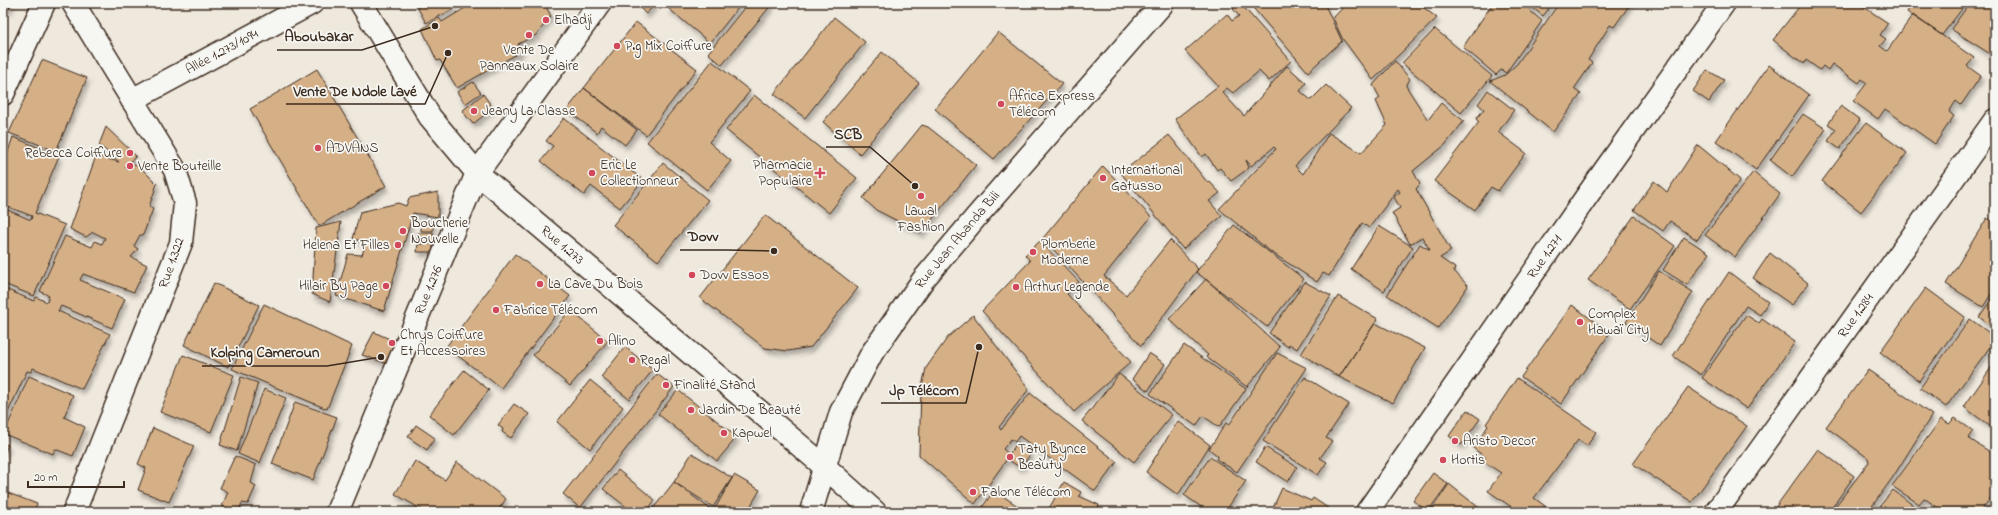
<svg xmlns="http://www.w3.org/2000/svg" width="1998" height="515" font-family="'Indie Flower',sans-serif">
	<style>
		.building { fill: #d5b087; stroke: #3b2a1e; filter: url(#shadow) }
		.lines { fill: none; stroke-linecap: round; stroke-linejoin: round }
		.minor-casing { stroke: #3b2a1e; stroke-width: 25 }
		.major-casing { stroke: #3b2a1e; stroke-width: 25 }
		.minor { stroke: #f6f6f2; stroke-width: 22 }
		.major { stroke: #f6f6f2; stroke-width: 22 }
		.poi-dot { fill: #d1495b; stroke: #f6f6f2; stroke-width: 1.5 }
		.labels { text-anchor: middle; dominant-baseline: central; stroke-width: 3.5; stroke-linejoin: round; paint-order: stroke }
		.poi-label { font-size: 14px; fill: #3b2a1e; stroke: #f6f6f2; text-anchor: start }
		.street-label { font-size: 14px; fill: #3b2a1e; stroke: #f6f6f2 }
		.leader { fill: none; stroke: #3b2a1e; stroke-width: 1.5 }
		.callout-dot { fill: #3b2a1e; stroke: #f6f6f2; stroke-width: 1.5 }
		.callout-label { font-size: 15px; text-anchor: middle; font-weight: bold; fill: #3b2a1e; stroke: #f6f6f2; stroke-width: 3.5; stroke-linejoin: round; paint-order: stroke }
	</style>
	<defs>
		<filter id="shadow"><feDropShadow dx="2.5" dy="4.5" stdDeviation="2" flood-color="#0004"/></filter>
	</defs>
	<rect width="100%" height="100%" fill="#efe8dd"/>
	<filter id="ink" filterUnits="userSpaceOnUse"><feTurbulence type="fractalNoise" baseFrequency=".025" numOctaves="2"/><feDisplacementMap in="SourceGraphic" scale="8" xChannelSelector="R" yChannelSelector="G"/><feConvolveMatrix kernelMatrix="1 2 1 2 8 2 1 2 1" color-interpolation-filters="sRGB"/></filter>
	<g filter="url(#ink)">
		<path class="building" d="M3,3H12L8,10L3,8Z
			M415,3H456L452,5L454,9L426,23Z
			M473,3H544L551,16L536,35L518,44L522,51L457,88L440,60L437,61L422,29L439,18L442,22Z
			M647,3H656L646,14L641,9Z
			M672,3H742L710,43L668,8Z
			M748,3L772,4L722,65L708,53Z
			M1240,3L1291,61L1269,81L1259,71L1233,93L1227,88L1222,92L1244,116L1287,66L1306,83L1300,91L1311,100L1326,85L1351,108L1295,166L1303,174L1329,133L1361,153L1387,125L1376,101L1380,98L1373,85L1395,61L1410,79L1406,86L1428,120L1441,103L1464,121L1445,145L1413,171L1420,184L1416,189L1451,251L1440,258L1455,268L1454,271L1468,286L1438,328L1387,295L1420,244L1430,250L1422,237L1410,244L1392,213L1400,208L1394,197L1400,192L1398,189L1369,228L1362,223L1329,276L1323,273L1317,282L1271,252L1219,209L1276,149L1274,147L1251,166L1246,160L1249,168L1231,181L1220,168L1217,170L1206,154L1202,157L1175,119L1218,86L1185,51L1227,14L1232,21L1239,16L1233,9Z
			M1262,3H1324L1342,41L1308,72L1254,9Z
			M1347,3H1418L1437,18L1373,80L1342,38L1333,18Z
			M1493,3H1553L1543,16L1532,7L1529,10L1542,21L1506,73L1501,70L1496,75L1463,47Z
			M1559,3H1631L1614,27L1610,25L1588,60L1592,63L1574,89L1581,94L1553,132L1490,81L1505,75L1517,64Z
			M1802,3H1858L1888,23L1880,35L1886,39L1880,46L1887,51L1913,15L1974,58L1967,66L1981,76L1961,105L1956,101L1949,112L1954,116L1935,144L1885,109L1878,119L1853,101L1867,83L1862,79L1859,83L1832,64L1828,70L1823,66L1820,70L1806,60L1804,64L1773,40Z
			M1913,3H1995V57L1951,29L1967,7L1965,5L1942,35L1907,12Z
			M834,17L865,42L805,118L774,94Z
			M636,22L697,69L646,135L584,88Z
			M1435,29L1492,76L1461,113L1402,63Z
			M998,32L1062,84L994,159L935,109Z
			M882,52L919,83L860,154L823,122Z
			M42,60L87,78L56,151L9,133Z
			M712,61L750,91L709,142L731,161L707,190L647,142Z
			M1769,65L1809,95L1756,170L1716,141Z
			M317,69L386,186L319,226L250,109Z
			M1707,70L1724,80L1709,102L1693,91Z
			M473,82L481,93L465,104L457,92Z
			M584,88L637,130L625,145L601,126L597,133L567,110Z
			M1488,90L1514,110L1498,132L1526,153L1498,191L1491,187L1475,210L1434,181L1479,122L1476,119L1484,109L1478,104Z
			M483,94L493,108L473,124L462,111Z
			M754,95L857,178L829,213L726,130Z
			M1841,106L1860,120L1840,149L1828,141L1836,129L1828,124Z
			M1803,114L1826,129L1792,177L1770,160Z
			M564,118L643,180L620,208L591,186L584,195L541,161L553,146L546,141Z
			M1866,123L1907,153L1861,212L1822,181Z
			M922,125L928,127L976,165L921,233L876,210L863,198Z
			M106,127L136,156L125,167L128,170L133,164L142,169L157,184L149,207L153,209L143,235H140L134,246L138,249L131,257L147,265L134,292L83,274L80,280L125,299L112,328L61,306L58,311L110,334L82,389L33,368L31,372L27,371L3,423V288L34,301L36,297L47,302L49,296L40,291L65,236L92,247L95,241L102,244L105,238L93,232L86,237L70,229L96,156L119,162L99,145Z
			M1169,135L1208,183L1209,181L1220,193L1209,201L1222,216L1183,249L1121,173Z
			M13,137L59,156L35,213L65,225L34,296L4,284L5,280L3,279V208L31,220L32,216L3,205V166Z
			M1698,145L1740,180L1697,240L1670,221L1663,231L1634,210L1654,181L1667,192Z
			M663,163L708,200L658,261L613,225Z
			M1103,166L1151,217L1104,276L1126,295L1170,240L1198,269L1141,346L1043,238Z
			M1753,172L1780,194L1735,257L1705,235Z
			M438,192V217L413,213L384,311L336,296L348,254L362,255L366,242L353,239L360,212L398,203L406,206L409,198Z
			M765,215L858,288L811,347L788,351L765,348L700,298Z
			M1634,216L1675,246L1630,309L1588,280Z
			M1987,218L1995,223V288L1983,307L1946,284Z
			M341,222L330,302L312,294L316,228Z
			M421,223H434L433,231H421Z
			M1234,225L1304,279L1267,327L1196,272Z
			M1379,226L1413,247L1384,291L1351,269Z
			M417,233H433L434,242H417Z
			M1684,237L1709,253L1687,285L1663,270Z
			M1040,241L1079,282L1067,294L1131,362L1074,412L982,311L1030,261L1025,255Z
			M418,244H433V252H417Z
			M1770,253L1808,283L1792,305L1753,278Z
			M515,254L570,296L501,388L446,347Z
			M1659,271L1693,292L1660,346L1626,322Z
			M1729,272L1768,302L1760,315L1746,306L1701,375L1673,356Z
			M1206,279L1280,347L1247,387L1206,357L1208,355L1169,319Z
			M1305,282L1331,296L1297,349L1289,344L1288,347L1269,333Z
			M214,283L259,305L228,367L184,345Z
			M1926,288L1965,317L1919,381L1880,352Z
			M1995,294V329L1979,317Z
			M1338,296L1378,319L1339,377L1301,354Z
			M264,304L352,346L327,409L232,369Z
			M1572,305L1610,333L1561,404L1521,377Z
			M570,310L608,341L570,386L533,355Z
			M973,315L1029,389L999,427L1001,430L1030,393L1117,462L1095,491L1019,436L1015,442L1011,439L1003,449L1009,454L1018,442L1031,453L1021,468L1007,459L975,504L919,455L921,391L926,368L948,337Z
			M1746,315L1759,323L1762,319L1795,342L1747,409L1702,378Z
			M1970,319L1995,337V340L1946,407L1920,388Z
			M1375,323L1425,348L1393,403L1339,377Z
			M374,332L396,342L385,363L362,355Z
			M1184,345L1246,389L1219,427L1203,416L1196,426L1150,394Z
			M625,347L653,370L629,399L601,377Z
			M1149,353L1165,364L1148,391L1132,379Z
			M1277,353L1307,368L1237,472L1216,459L1218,456L1209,449L1226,423L1229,425Z
			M183,355L234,375L211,432L160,412Z
			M1995,362V430L1964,407Z
			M464,370L489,390L454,435L429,415Z
			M1868,370L1932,415L1893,477L1868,512H1831L1869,462L1868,458L1826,427Z
			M657,374L674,387L580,508L563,494Z
			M1119,374L1172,415L1134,462L1082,421Z
			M29,376L73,395L64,417L85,427L73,456L55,449L53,454L4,434Z
			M241,377L258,383L237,451L220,445Z
			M1305,377L1349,404L1326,438L1332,441L1320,458L1327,462L1318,475L1263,441Z
			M1517,378L1596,432L1587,446L1578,440L1534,498L1545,506L1540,512H1519L1488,491L1501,473L1483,461L1485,457L1473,448L1488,426L1486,424Z
			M590,380L623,407L590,449L557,422Z
			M1688,387L1747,426L1692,502L1633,464Z
			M264,389L286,398L260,463L238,454Z
			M678,390L737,437L717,461L658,414Z
			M295,402L337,417L313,480L272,464Z
			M514,404L529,414L511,438L502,432L503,429L498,425Z
			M1467,410L1480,419L1461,445L1449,436Z
			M1955,418L1973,431L1968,438L1995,455V492L1980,512H1944L1924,498L1919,504L1892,486L1941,419L1949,424Z
			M1178,421L1210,445L1178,495L1146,472Z
			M416,425L435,438L427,450L408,437Z
			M153,428L194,446L169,502L138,490L146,468L138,464Z
			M3,443L8,445L3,457Z
			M1265,447L1297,467L1288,482L1256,462Z
			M1818,449L1854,476L1829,512H1772Z
			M692,453L732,478L713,507L674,482Z
			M235,456L256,465L251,483L256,486L248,504L242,503L238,512L222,506L228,492L220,488Z
			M1210,457L1246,481L1225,512H1209L1184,495Z
			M415,461L445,480L457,462L506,499L497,512H426L395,494Z
			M618,470L655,500L646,512H633L603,489Z
			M1433,473L1448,484L1428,511L1413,501Z
			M734,475L760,490L747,512H713Z
			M674,482L709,508L706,512H655L652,510Z
			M1064,482L1081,492L1079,496L1099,505L1097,510L1101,512H1047Z
			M1449,484L1483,511L1485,512H1430Z
			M1282,488L1311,501L1313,498L1328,508L1325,512H1271Z
			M994,490L1022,509L1019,512H979Z
			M1893,490L1918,509L1916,512H1875Z
			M3,491L37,504L33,512H3Z
			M288,507L299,512H285Z"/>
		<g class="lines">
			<g class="minor-casing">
				<g id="minor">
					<path d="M73,3L175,170L185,203L181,243L74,512"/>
					<path d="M3,94L44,3"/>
					<path id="s1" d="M132,100L312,3"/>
					<path id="s2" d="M337,512L477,173L600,3"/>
					<path id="s3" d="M1367,512L1605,170L1724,3"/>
					<path id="s4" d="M1716,512L1995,120"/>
				</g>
			</g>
			<g class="major-casing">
				<g id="major">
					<path id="s5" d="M361,3L430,117L477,173L824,466L875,512"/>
					<path id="s6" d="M811,512L841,412L872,353L923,280L977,216L1163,3"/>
				</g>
			</g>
			<use href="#minor" class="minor"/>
			<use href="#major" class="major"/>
		</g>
	</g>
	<g class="poi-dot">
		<circle cx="546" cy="20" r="4"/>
		<circle cx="529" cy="35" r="4"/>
		<circle cx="617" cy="46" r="4"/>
		<circle cx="1001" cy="104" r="4"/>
		<circle cx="474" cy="111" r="4"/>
		<circle cx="318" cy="148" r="4"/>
		<circle cx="130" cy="153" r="4"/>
		<circle cx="130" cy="166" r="4"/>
		<circle cx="592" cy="173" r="4"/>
		<path d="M818 167h4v4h4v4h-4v4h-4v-4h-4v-4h4z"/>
		<circle cx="1103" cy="178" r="4"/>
		<circle cx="921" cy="196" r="4"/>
		<circle cx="403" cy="231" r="4"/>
		<circle cx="398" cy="245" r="4"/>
		<circle cx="1033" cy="252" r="4"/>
		<circle cx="692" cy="275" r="4"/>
		<circle cx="540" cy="284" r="4"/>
		<circle cx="386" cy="286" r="4"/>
		<circle cx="1016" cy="287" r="4"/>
		<circle cx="496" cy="310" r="4"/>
		<circle cx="1580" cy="322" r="4"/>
		<circle cx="600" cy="341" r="4"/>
		<circle cx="392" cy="343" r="4"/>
		<circle cx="632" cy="360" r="4"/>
		<circle cx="666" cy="385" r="4"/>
		<circle cx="691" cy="410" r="4"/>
		<circle cx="724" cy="433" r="4"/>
		<circle cx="1455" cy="441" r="4"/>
		<circle cx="1010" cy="457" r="4"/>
		<circle cx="1443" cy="460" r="4"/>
		<circle cx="973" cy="492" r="4"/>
	</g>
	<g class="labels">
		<g class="poi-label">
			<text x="554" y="20">Elhadji</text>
			<text x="625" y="46">P.g Mix Coiffure</text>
			<text x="529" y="50" text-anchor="middle">Vente De<tspan x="529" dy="16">Panneaux Solaire</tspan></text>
			<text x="1009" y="96">Africa Express<tspan x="1009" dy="16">Télécom</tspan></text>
			<text x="482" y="111">Jeany La Classe</text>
			<text x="326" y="148">ADVANS</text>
			<text x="122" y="153" text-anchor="end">Rebecca Coiffure</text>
			<text x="600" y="165">Eric Le<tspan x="600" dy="16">Collectionneur</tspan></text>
			<text x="812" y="165" text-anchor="end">Pharmacie<tspan x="812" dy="16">Populaire</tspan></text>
			<text x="138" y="166">Vente Bouteille</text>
			<text x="1111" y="170">International<tspan x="1111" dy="16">Gatusso</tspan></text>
			<text x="921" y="211" text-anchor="middle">Lawal<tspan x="921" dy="16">Fashion</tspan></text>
			<text x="411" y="223">Boucherie<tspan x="411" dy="16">Nouvelle</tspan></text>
			<text x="1041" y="244">Plomberie<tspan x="1041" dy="16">Moderne</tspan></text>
			<text x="390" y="245" text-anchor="end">Helena Et Filles</text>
			<text x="700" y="275">Dovv Essos</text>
			<text x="548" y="284">La Cave Du Bois</text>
			<text x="378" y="286" text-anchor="end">Hilair By Page</text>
			<text x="1024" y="287">Arthur Legende</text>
			<text x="504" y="310">Fabrice Télécom</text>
			<text x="1588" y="314">Complex<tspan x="1588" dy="16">Hawaï City</tspan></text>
			<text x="400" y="335">Chrys Coiffure<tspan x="400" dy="16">Et Accessoires</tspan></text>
			<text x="608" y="341">Alino</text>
			<text x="640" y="360">Regal</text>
			<text x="674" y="385">Finalité Stand</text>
			<text x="699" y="410">Jardin De Beauté</text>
			<text x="732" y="433">Kapwel</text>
			<text x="1463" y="441">Aristo Decor</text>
			<text x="1018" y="449">Taty Bynce<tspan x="1018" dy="16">Beauty</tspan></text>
			<text x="1451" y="460">Hortis</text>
			<text x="981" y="492">Falone Télécom</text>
		</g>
		<g class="street-label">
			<text stroke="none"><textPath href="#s1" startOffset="102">Allée 1.273/1094</textPath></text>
			<text stroke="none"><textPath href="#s6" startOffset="313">Rue Jean Abanda Bili</textPath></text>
			<text stroke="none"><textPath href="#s5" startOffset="318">Rue 1.273</textPath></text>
			<text stroke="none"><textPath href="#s3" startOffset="311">Rue 1.271</textPath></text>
			<text transform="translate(172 263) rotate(-71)">Rue 1.322</text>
			<text stroke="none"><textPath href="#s2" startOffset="240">Rue 1.276</textPath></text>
			<text stroke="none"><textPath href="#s4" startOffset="241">Rue 1.284</textPath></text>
		</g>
	</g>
	<path class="leader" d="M435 26L362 50H277M448 53L425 104H286M915 186L870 147H826M774 251L727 250H680M381 357L327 366H202M979 347L966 403H881"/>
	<g class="callout-dot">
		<circle cx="435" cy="26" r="4"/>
		<circle cx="448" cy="53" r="4"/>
		<circle cx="915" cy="186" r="4"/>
		<circle cx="774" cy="251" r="4"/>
		<circle cx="381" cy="357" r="4"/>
		<circle cx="979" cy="347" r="4"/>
	</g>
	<g class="callout-label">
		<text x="319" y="41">Aboubakar</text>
		<text x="355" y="96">Vente De Ndole Lavé</text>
		<text x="848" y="139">SCB</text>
		<text x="703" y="241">Dovv</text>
		<text x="265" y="357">Kolping Cameroun</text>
		<text x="924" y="395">Jp Télécom</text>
	</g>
	<rect width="1998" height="515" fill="none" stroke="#f6f6f2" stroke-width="16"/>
	<rect x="8" y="8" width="1982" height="499" fill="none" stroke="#3b2a1e" stroke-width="1.5" filter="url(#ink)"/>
	<path d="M28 481v6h96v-6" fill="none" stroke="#3b2a1e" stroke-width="2"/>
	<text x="34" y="481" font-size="12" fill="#3b2a1e" stroke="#f6f6f2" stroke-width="3" paint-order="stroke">20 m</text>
</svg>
